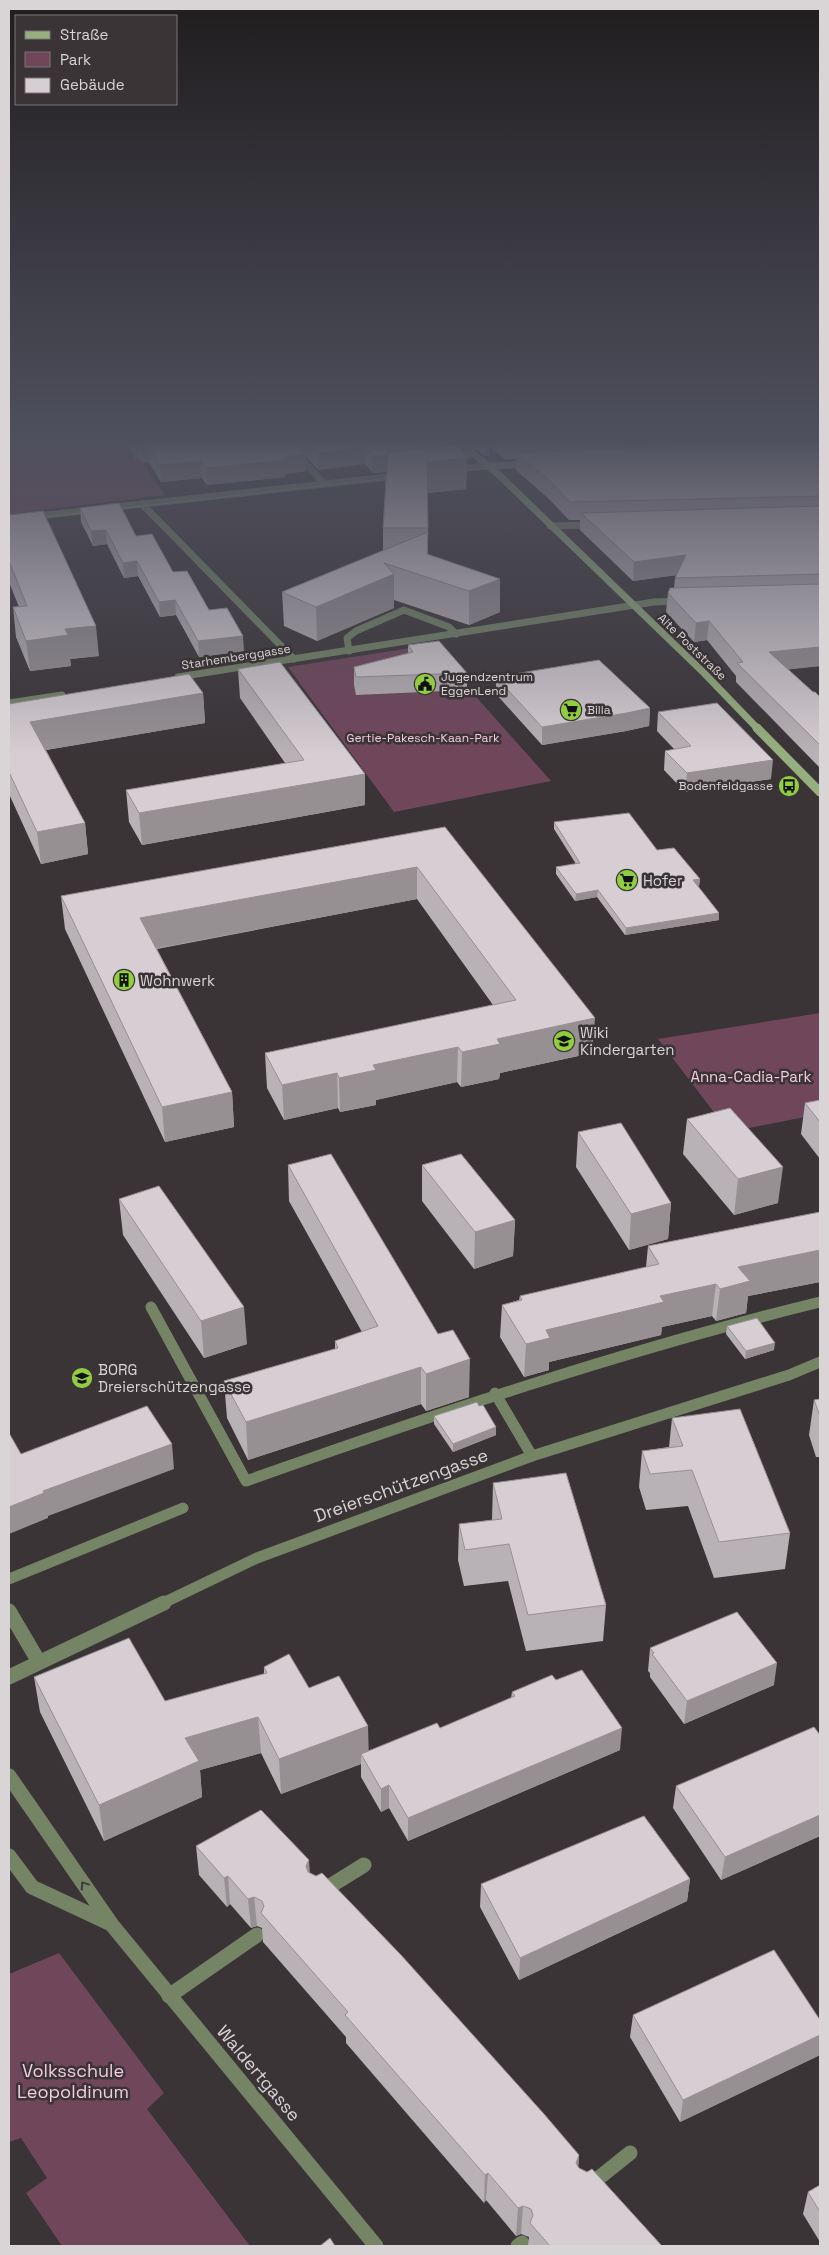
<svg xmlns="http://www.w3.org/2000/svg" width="829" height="2255" font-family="'Space Grotesk',sans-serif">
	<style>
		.green { fill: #70465b }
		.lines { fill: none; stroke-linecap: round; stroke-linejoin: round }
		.service-far2 { stroke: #748465; stroke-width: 7 }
		.service-far1 { stroke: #748465; stroke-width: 11 }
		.service { stroke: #748465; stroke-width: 15 }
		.minor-far2 { stroke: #748465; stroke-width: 7 }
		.minor-far1 { stroke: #748465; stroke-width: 11 }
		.minor { stroke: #748465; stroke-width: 15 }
		.secondary-far1 { stroke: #96af7e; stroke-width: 7 }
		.secondary { stroke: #96af7e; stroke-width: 9 }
		.tram { stroke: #9c9799; stroke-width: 1 }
		.wall { fill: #b8b1b5 }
		.shaded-wall { fill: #969093 }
		.building { fill: #d6ced2; stroke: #969093 }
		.oneway { stroke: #403c3c }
		.labels { text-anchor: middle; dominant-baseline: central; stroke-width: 5; stroke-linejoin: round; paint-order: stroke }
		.far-street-label { font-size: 12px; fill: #d9d5d6; stroke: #3a3437 }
		.far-poi-label { font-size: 12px; fill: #d9d5d6; stroke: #3a3437; text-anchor: start }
		.far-park-label { font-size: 12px; fill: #f6cbdf; stroke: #3a3437 }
		.poi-label { font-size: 15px; fill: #d9d5d6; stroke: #3a3437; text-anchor: start }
		.park-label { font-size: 15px; fill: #f6cbdf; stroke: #3a3437 }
		.near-street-label { font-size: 18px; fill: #d9d5d6; stroke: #3a3437 }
		.near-park-label { font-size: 18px; fill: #f6cbdf; stroke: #3a3437 }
	</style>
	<rect width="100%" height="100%" fill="#3a3437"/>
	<path class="green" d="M9,440H126L165,495L9,514Z
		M430,645L551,781L394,812L288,667Z
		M820,1013V1114L729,1132L658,1039Z
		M59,1953L164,2093L147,2109L250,2246H62L26,2193L47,2178L21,2138L9,2142V1974Z"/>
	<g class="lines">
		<path class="service-far2" d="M349,651L347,638L356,631L404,610L449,627L456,634"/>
		<path class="service-far1" d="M151,1307L246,1481C435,1414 625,1350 820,1302
			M495,1393L532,1456
			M9,1579L183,1508"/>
		<path class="service" d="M9,1611L39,1662
			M322,1891L364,1865
			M169,1996L257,1935
			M590,2185L630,2153
			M518,2246L522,2243"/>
		<path class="minor-far2" d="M285,440L324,484
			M454,469L488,466
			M142,504L294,659
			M107,508L398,476
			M9,519L92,510
			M550,526L594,525
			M178,677L654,602L680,601
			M9,703L62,695"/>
		<path class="minor-far1" d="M161,1604L257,1558L532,1456L789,1375L820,1362"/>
		<path class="minor" d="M9,1677L164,1603
			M9,1776L112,1925L376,2246
			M9,1856L32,1887L111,1924"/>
		<path class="secondary-far1" d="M457,440L498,474L704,673L758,729
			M488,466L530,464"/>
		<path class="secondary" d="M757,728L820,792"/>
		<path class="tram" d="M453,471L531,465
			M9,521L399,477"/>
	</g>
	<path class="wall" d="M126,440H764V441H770L769,440H820V666L788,669L813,692L820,697V768L736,682V676L707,640L694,642L666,612L668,593L674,588L675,578L677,575L633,581L580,530V520H569L549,499L516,470V459L505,460L489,446V456H485L470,445V458H467L466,489L428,493V555L500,579V612L469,625L394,600V608L317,641L284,626L282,592L383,551V528L386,472L373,473L365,464L318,470L305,455L306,471L285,474V477L207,485L202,478L161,482L149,462L142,463L140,459H136Z
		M80,508L136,536L173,572L209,610L244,651L199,657L176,615L160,617L138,576L124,578L107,544L93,546L81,522Z
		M9,515L99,656L70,659L71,666L30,671L16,637L13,607H19L9,582Z
		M408,645L467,673V690L356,695L354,685V667L408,654Z
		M238,669L365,805L142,845L129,822L126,790L285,763L240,698Z
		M496,677L650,708L649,726L626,731L542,745L496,694Z
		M203,693L205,723L46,750L85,823L88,854L41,864L9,794V704Z
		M658,712L771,779L685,792L664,770L665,751L674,749L657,731Z
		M554,822L657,850L700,879L699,886H698L719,913V920L625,935L597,897L575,901L556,874V867L576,864L554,829Z
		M445,827L592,1053L500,1073L499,1079L461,1087L457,1082L376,1100V1105L340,1112L338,1108L284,1120L267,1088L265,1053L493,1005L417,899L157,949L232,1092L234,1127L165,1142L65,929L61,896Z
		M820,1100V1159L801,1134L805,1103Z
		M687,1119L778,1203L734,1215L683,1154Z
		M578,1132L671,1203L668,1239L629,1250L576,1167Z
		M288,1165L469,1397L426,1411L421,1404L248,1460L227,1418L224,1381L335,1349V1341L362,1332L289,1201Z
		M422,1165L515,1220L513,1256L474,1269L422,1201Z
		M119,1199L247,1344L204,1358L123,1235Z
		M820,1212V1282L748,1296L746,1313L716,1321L712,1316L662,1327L661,1335L549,1362V1370L524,1377L500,1337L502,1305L519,1300L520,1296L646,1267L648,1246Z
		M727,1326L774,1350L745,1359L726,1334Z
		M820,1399V1457H816L809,1435L814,1400Z
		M479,1406L496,1435L453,1452L434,1424V1416Z
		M672,1418L790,1533L785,1569L714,1578L688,1506L646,1510L639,1487L642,1451L669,1447Z
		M493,1483L606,1605L603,1641L526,1651L508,1581L464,1586L458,1560L459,1524L492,1520Z
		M650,1648L774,1685L684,1724L650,1677V1673L648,1671Z
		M264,1667L309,1688L368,1751L440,1728L511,1698L512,1692L556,1680L620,1750L408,1841L389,1808L381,1812L361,1777V1764L281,1794L261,1753L200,1770L202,1797L104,1841L40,1712L34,1677L165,1701L264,1674Z
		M820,1735V1836L721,1880L673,1808L676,1786Z
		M196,1846L310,1873L579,2155L578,2168L662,2246H528L529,2237L521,2234L516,2236L486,2200L484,2203L346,2043V2037L263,1942L262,1928L257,1926L251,1928L230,1904L227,1907L199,1875Z
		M690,1879L687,1901L519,1980L480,1907L481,1884Z
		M633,2015L820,2020V2055L680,2122L630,2037Z
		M820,2185V2242L803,2214L808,2192Z"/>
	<path class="shaded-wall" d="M485,440H489V456H485Z
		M471,441L470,458H467L466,489L427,493V467L373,473L372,456L444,444Z
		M139,442L140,459H136L135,443Z
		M147,445L149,462L142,463L141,446Z
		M365,447V464L318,470V453Z
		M305,454L306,471L285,474V477L207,485L206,468Z
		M201,461L202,478L161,482L160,465Z
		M106,530L107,544L93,546L91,531Z
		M686,555L684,574L633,581L634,562Z
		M137,561L138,576L124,578L123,563Z
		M394,574V608L317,641L316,607Z
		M500,579V612L469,625V591Z
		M175,600L176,615L160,617L159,602Z
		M709,621L707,640L694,642L696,623Z
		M96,626L99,656L70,659L71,666L30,671L26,641L65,629Z
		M243,636L244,651L199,657L198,641Z
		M820,647V666L767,672L769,652Z
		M203,693L205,723L34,752L30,722Z
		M650,708L649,726L626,731L542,745V727Z
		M773,760L771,779L685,792L687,773Z
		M365,774V805L142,845L139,813Z
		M85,823L88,854L41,864L37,832Z
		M417,867V899L143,951L140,918Z
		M700,879L699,886L692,887L693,880Z
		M598,890L597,897L575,901L576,894Z
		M719,913V920L625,935L626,928Z
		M595,1018L592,1053L500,1073L499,1079L461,1087L462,1052L497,1039Z
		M458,1047L457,1082L376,1100V1105L340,1112L339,1078L373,1065Z
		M337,1073L338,1108L284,1120L282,1085Z
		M232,1092L234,1127L165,1142L162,1107Z
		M783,1167L778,1203L734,1215L738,1179Z
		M671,1203L668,1239L629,1250L631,1214Z
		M515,1220L513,1256L474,1269L475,1232Z
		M820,1250V1282L748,1296L746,1313L716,1321L720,1289L738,1267Z
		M716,1284L712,1316L662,1327L661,1335L549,1362V1370L524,1377L526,1344L546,1330L660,1296Z
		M244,1307L247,1344L204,1358L201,1321Z
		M775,1343L774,1350L745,1359L746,1351Z
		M470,1359L469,1397L426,1411V1374Z
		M421,1367V1404L248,1460L246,1422Z
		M496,1427V1435L453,1452V1444Z
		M172,1444L174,1469L48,1516V1518L9,1534V1507L43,1491Z
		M777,1663L774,1685L684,1724L687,1701Z
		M258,1717L261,1753L200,1770L202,1797L104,1841L99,1805L185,1738Z
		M368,1726L369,1761L361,1754V1764L281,1794L279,1759Z
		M622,1728L620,1750L408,1841V1818Z
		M389,1785V1808L381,1812V1789Z
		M820,1815V1836L721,1880L725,1857Z
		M309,1860L311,1888L306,1866Z
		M228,1876L230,1904L227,1907L224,1878Z
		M690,1879L687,1901L519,1980L520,1958Z
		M254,1897L257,1926L251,1928L248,1899Z
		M820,2035V2055L680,2122L683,2100Z
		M579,2155L577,2183L576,2163Z
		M488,2173L486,2200L484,2203L485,2175Z
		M523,2206L521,2234L516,2236L518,2208Z"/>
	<path class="building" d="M133,440H292L305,454L283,457L285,460L206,468L201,461L160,465L147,445L141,446L139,442L135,443Z
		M306,440H469L471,441L444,444L445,446L388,452V455L372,456L365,447L318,453Z
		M502,440H575L505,443Z
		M797,440H820V496L570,502L550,481L517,453Z
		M456,444L467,458L427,462L428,528H383L388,452Z
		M119,503L136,536L152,534L173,572L187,571L209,610L227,608L243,636L198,641L175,600L159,602L137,561L123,563L106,530L91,531L80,508Z
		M820,506V574L675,578L686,555L634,562L581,513Z
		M43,511L96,626L65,629L68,635L26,641L13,607L27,606L9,561V515Z
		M428,532L427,554L500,579L469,591L384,563L394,574L316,607L282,592Z
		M820,584V647L769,652L813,692H815L820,697V745L737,663L743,662L709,621L696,623L668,593L670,588Z
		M439,641L467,673L356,677L354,667L413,652L408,645Z
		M599,660L650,708L627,713L542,727L496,677Z
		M280,662L365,774L139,813L126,790L304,760L238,669Z
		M189,674L203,693L30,722L85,823L37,832L9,772V704Z
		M717,703L773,760L687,773L665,751L691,746L658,712Z
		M629,813L657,850L674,848L700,879L693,880L719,913L626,928L598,890L576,894L556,867L580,863L554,822Z
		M445,827L595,1018L497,1039L500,1044L462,1052L458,1047L373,1065L376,1070L339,1078L337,1073L282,1085L265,1053L516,1000L417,867L140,918L232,1092L162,1107L61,896Z
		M820,1100V1122L805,1103Z
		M730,1108L783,1167L738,1179L687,1119Z
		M621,1123L671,1203L631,1214L578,1132Z
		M331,1154L438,1334L453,1330L470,1359L426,1374L421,1367L246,1422L224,1381L338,1348L335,1341L378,1326L288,1165Z
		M461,1154L515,1220L475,1232L422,1165Z
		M159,1186L244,1307L201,1321L119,1199Z
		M820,1212V1250L738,1267L750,1281L720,1289L716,1284L660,1296L664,1302L546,1330L550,1338L526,1344L502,1305L522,1300L520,1296L659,1264L648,1246Z
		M757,1318L775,1343L746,1351L727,1326Z
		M820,1399V1416L814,1400Z
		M477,1402L479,1406L483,1405L496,1427L453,1444L434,1416Z
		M147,1406L172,1444L43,1491L44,1493L9,1507V1433L21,1454Z
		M740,1409L790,1533L719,1542L692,1470L650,1474L642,1451L683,1446L672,1418Z
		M566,1473L606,1605L528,1615L509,1544L465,1550L459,1524L502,1519L493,1483Z
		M737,1612L777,1663L687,1701L652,1654L654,1653L650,1648Z
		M129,1638L165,1701L267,1673L264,1667L289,1654L309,1688L339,1676L368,1726L279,1759L258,1717L185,1738L199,1761L99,1805L34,1677Z
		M582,1670L622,1728L408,1818L389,1785L381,1789L361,1754L437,1723L440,1728L515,1696L512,1692L552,1675L556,1680Z
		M814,1727L820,1735V1815L725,1857L676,1786Z
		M261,1810L309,1860L306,1866L308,1872L316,1876L322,1873L401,1955L544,2114L579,2155L576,2163L579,2168L587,2172L592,2169L662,2246H550L530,2223L533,2215L531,2209L523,2206L518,2208L488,2173L485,2175L345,2015L348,2012L261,1913L264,1906L262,1901L254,1897L248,1899L228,1876L224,1878L196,1846Z
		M644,1816L690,1879L520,1958L481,1884Z
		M774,1950L820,2020V2035L683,2100L633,2015Z
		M820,2185V2212L808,2192Z
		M330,2238L335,2246H320Z"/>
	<defs><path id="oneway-chevron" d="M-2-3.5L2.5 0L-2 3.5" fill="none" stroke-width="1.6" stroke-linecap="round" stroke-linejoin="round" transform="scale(1.25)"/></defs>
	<use class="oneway" href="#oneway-chevron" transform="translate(84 1885) rotate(-124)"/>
	<linearGradient id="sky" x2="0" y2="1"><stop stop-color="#201d1e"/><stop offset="0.58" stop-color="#4f505e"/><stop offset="1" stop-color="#4f505e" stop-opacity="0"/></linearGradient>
	<rect width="829" height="755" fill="url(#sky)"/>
	<defs>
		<g id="civic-disc" transform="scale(1.125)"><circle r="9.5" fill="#90cd41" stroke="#3a3437"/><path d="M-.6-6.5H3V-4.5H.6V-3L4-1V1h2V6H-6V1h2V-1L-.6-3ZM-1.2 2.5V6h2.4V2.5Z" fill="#111"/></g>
		<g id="supermarket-disc" transform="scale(1.125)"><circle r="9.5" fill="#90cd41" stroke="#3a3437"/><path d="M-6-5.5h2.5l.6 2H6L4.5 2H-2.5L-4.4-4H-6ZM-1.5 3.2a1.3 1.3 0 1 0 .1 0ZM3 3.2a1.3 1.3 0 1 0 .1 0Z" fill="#111"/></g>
		<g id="bus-disc" transform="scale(1.125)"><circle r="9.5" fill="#90cd41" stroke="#3a3437"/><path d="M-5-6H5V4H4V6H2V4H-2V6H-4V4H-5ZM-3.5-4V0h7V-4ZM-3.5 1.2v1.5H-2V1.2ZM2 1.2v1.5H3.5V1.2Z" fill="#111"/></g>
		<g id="building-disc" transform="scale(1.125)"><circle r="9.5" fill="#90cd41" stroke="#3a3437"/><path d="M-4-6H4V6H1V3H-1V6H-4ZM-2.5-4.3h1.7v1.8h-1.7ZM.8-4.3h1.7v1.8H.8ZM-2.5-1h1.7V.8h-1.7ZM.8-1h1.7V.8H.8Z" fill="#111"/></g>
		<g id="school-disc" transform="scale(1.125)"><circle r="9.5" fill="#90cd41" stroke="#3a3437"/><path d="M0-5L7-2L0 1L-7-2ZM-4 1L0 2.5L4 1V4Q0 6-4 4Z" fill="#111"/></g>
	</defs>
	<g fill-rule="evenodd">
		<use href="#civic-disc" x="425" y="684"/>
		<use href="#supermarket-disc" x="571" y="710"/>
		<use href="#bus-disc" x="789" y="786"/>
		<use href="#supermarket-disc" x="627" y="880"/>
		<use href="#building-disc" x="124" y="980"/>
		<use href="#school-disc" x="564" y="1041"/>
		<use href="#school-disc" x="82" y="1378"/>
	</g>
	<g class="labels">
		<g class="far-street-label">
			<text transform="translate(692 647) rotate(44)">Alte Poststraße</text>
			<text transform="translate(236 657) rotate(-9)">Starhemberggasse</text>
		</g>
		<g class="far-poi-label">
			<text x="441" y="677">Jugendzentrum<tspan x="441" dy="14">EggenLend</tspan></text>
			<text x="587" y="710">Billa</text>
			<text x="773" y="786" text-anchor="end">Bodenfeldgasse</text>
		</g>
		<g class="far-park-label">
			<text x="423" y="738">Gertie-Pakesch-Kaan-Park</text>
		</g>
		<g class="poi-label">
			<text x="643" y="880">Hofer</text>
			<text x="140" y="980">Wohnwerk</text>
			<text x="580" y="1032">Wiki<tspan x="580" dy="17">Kindergarten</tspan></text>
			<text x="98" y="1369">BORG<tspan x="98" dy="17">Dreierschützengasse</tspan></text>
		</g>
		<g class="park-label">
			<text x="751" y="1076">Anna-Cadia-Park</text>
		</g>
		<g class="near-street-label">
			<text transform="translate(401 1485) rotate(-20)">Dreierschützengasse</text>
			<text transform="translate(259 2073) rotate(50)">Waldertgasse</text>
		</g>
		<g class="near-park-label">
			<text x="73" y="2070">Volksschule<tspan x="73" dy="21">Leopoldinum</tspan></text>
		</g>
	</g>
	<rect width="829" height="2255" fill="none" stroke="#d9d5d6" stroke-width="20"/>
	<rect x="15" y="15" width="162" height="90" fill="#3a3437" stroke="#7a7477"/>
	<rect x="25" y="31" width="25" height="8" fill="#96af7e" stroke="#7a7477"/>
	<text x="60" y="40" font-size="15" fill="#d9d5d6">Straße</text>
	<rect x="25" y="52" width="25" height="15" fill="#70465b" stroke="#7a7477"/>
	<text x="60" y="65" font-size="15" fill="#d9d5d6">Park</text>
	<rect x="25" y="78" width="25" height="15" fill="#d6ced2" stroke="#7a7477"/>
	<text x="60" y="90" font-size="15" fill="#d9d5d6">Gebäude</text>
</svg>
